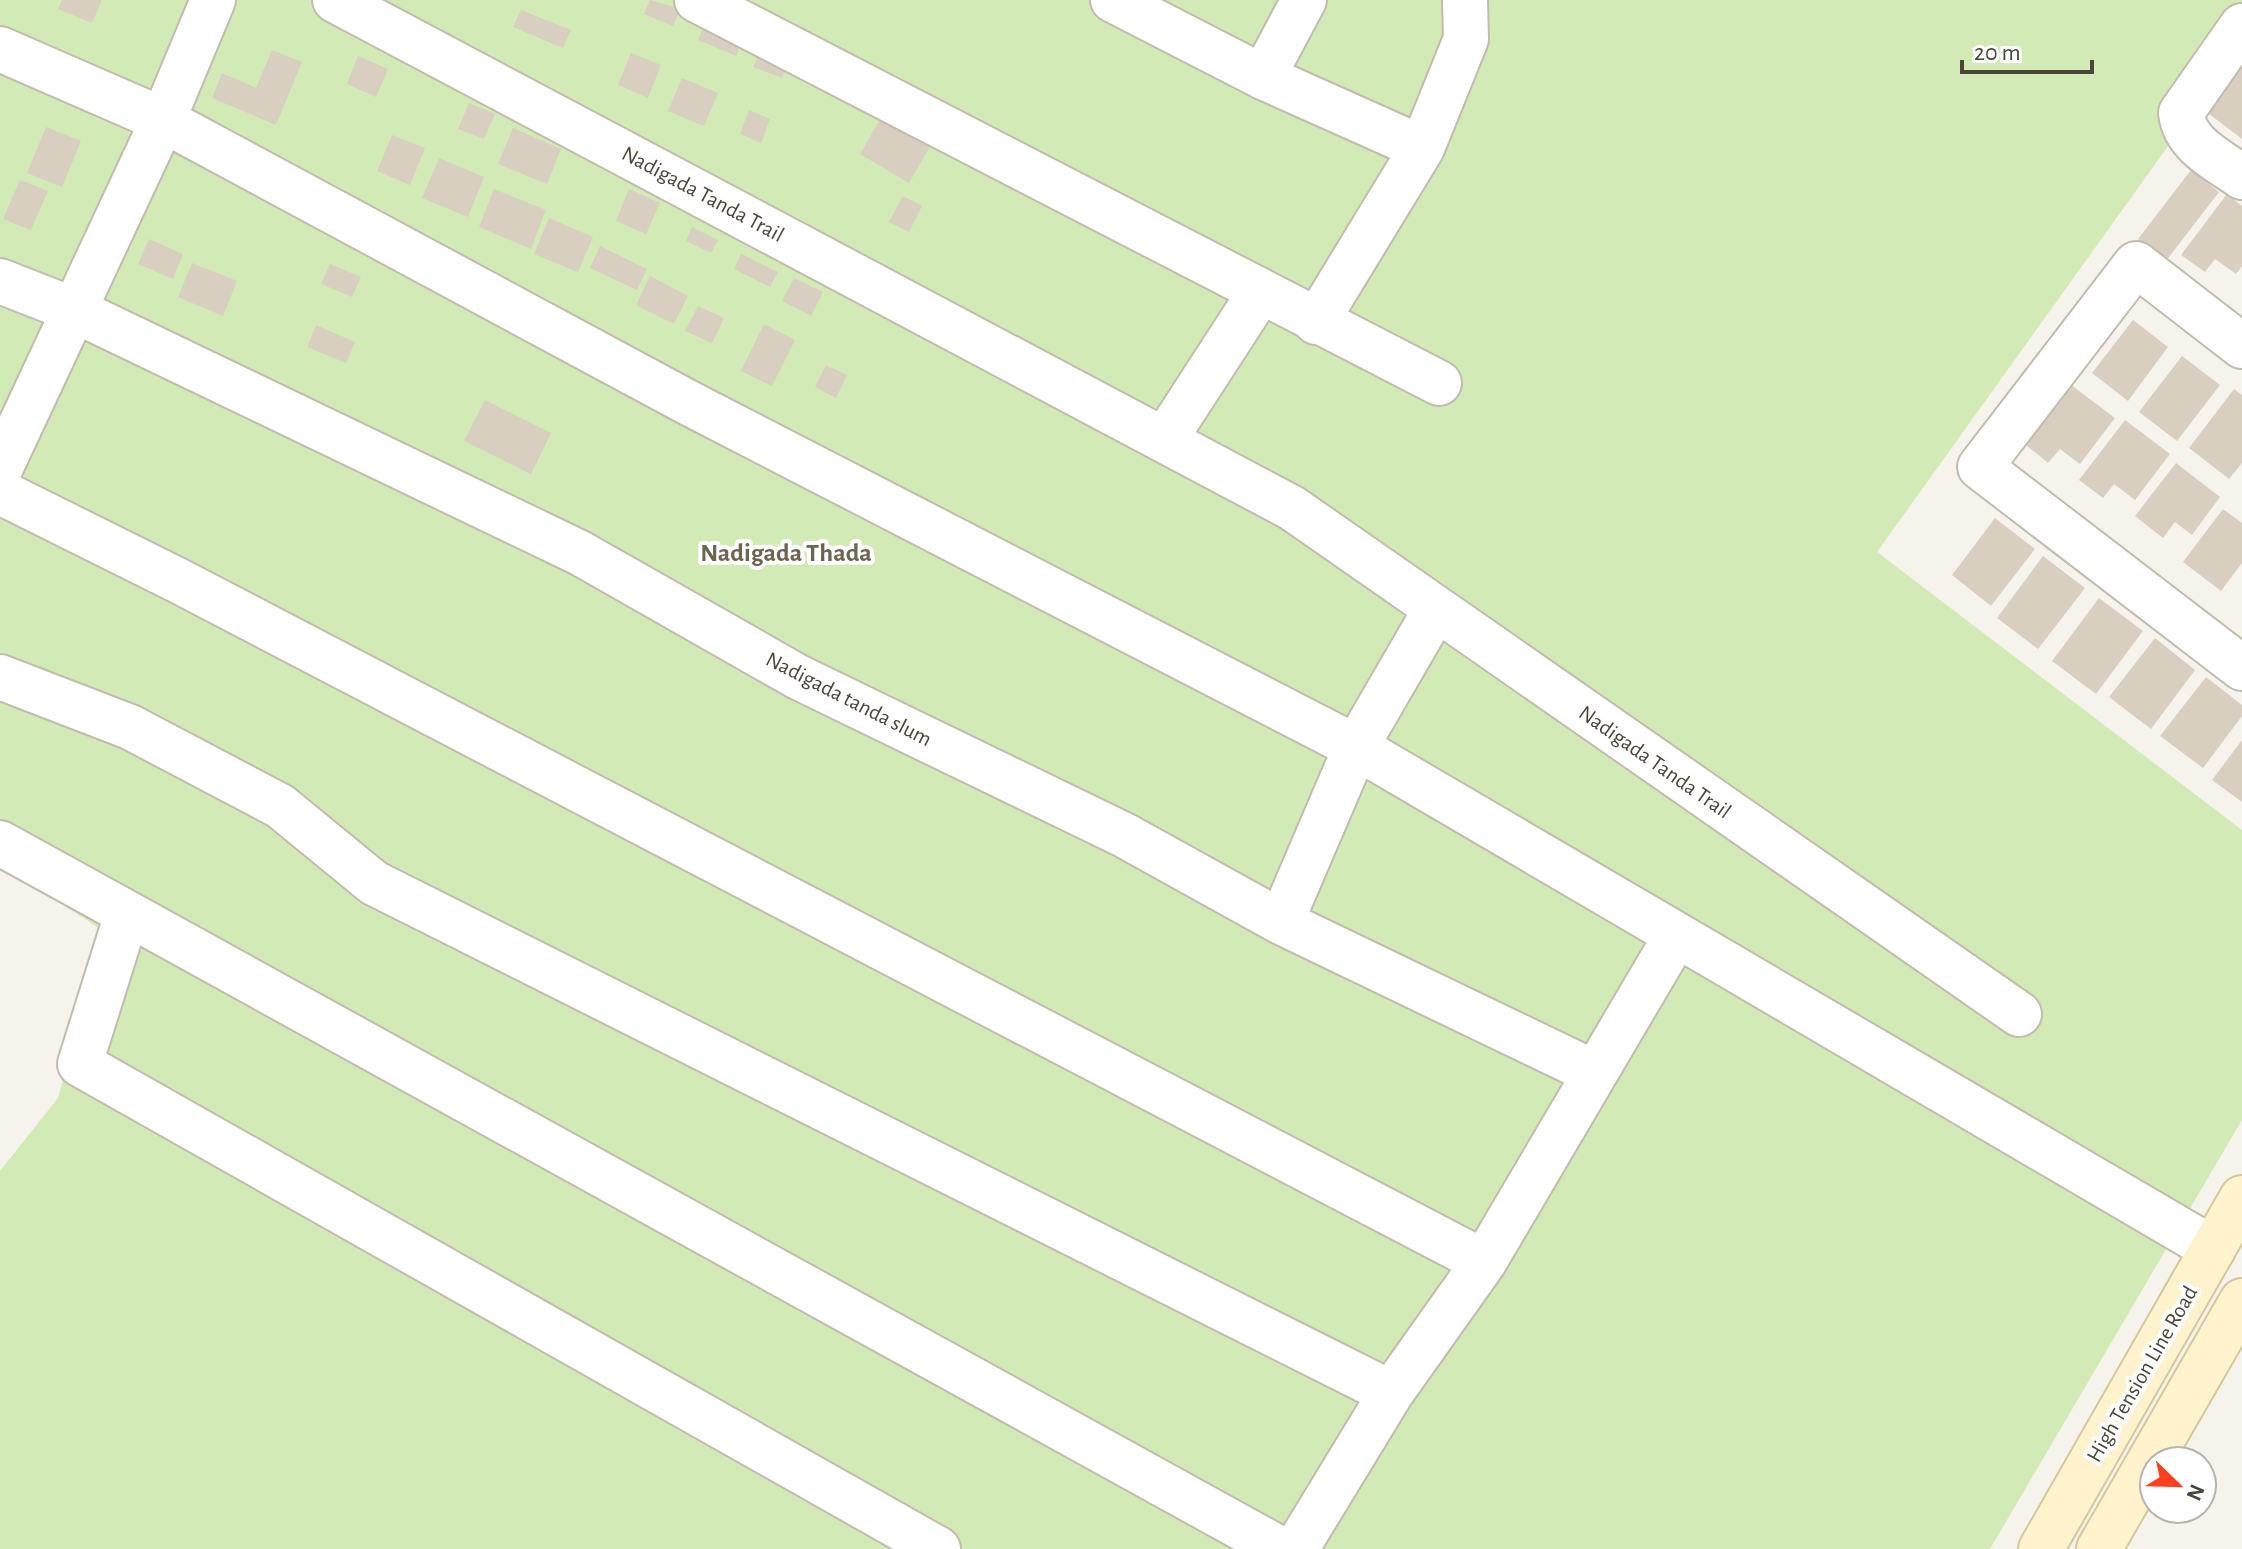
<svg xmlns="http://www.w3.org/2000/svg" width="2242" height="1549" font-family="'Alegreya Sans',sans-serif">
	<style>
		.green { fill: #d2eab5 }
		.building { fill: #d8cfc1 }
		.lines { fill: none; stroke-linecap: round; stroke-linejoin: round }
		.street-casing { stroke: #c2bbae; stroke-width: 48 }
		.secondary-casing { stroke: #d6c79b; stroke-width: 48 }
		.street { stroke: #fff; stroke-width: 44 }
		.secondary { stroke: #fff3cd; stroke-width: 44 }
		.labels { text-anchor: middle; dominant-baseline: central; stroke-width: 8; stroke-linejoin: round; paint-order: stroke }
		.street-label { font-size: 22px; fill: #4b4439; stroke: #fff }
		.quarter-label { font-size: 26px; font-weight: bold; fill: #6e6250; stroke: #fff }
	</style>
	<rect width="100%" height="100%" fill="#f6f3ec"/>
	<path class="green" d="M0,0H2242V43L1877,552L2242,830V1120L1990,1549H0V1171L58,1098L102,930L0,863Z"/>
	<path class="building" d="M62,0H102L92,23L58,9Z
		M650,0L681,9L673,26L644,14Z
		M521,10L571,30L563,48L513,27Z
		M706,20L744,35L736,56L698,40Z
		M762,47L790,59L782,78L753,67Z
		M272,50L302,62L276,125L212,98L222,73L256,88Z
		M2242,52V139L2200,107Z
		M631,53L661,65L648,98L618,85Z
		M358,56L388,69L376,97L347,84Z
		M682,78L718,93L704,126L668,111Z
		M469,103L495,114L484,139L458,129Z
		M749,110L770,119L761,143L740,134Z
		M883,114L932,143L909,183L860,154Z
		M46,127L81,141L62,187L27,173Z
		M513,128L561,149L547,184L498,164Z
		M392,135L425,148L410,185L377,171Z
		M439,158L484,177L468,217L422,198Z
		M2191,170L2219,192L2166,261L2138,239Z
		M20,180L48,191L31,230L3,219Z
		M494,189L546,210L531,249L479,227Z
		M629,189L660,203L646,234L616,221Z
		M2227,194L2242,206V266L2236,274L2215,259L2205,272L2181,255Z
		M903,196L922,206L909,232L889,222Z
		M549,218L593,237L578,272L534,254Z
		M692,227L718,240L711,253L686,241Z
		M149,239L183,254L173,279L138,264Z
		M600,246L647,269L637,290L590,268Z
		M741,254L778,272L770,287L734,269Z
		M192,263L237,281L223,316L178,297Z
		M330,264L361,277L352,297L321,284Z
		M650,276L688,296L674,324L636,305Z
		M794,278L823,292L811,316L782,301Z
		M698,306L724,318L712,343L685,331Z
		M2133,320L2168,347L2128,401L2092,373Z
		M764,324L795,340L772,386L741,371Z
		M316,325L355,342L346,363L307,347Z
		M2182,356L2220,385L2177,441L2139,412Z
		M826,365L847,375L836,398L815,387Z
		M2070,384L2115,418L2080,464L2060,449L2048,463L2025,444Z
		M2234,389L2242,395V463L2229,479L2189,448Z
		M485,400L551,433L531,474L464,441Z
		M2125,420L2170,454L2135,500L2114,484L2103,498L2079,480Z
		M2176,463L2220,497L2192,535L2175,522L2163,538L2135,516Z
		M2223,509L2242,523V563L2221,591L2183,562Z
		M1995,518L2035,549L1991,606L1952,575Z
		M2043,556L2085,588L2038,649L1997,618Z
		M2099,598L2143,631L2096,694L2052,661Z
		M2155,638L2195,670L2151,729L2109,697Z
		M2206,677L2242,705V716L2203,768L2160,736Z
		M2242,740V802L2212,780Z"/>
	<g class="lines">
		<g class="street-casing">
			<path id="street" d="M335,0L1292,508L2019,1014
				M697,0L1439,383
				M1113,0L1263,77L1422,148L1316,322
				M2242,26L2181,113C2185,145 2218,160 2242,177
				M0,49L163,120L687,402L1356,747L2213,1249
				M1263,77L1304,0
				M1422,148L1466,39L1465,0
				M0,281L74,310L580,553L798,677L1124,835L1281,922L1356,747L1436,609
				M2242,346L2136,264L1980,467L2242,668
				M1165,439L1259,294
				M0,469L163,120L213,0
				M0,492L179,581L1484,1262
				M0,677L130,727L280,806L374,883L1391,1393
				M0,843L1280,1549
				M127,914L80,1064L938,1549
				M1281,922L1595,1073
				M1296,1549L1391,1393L1484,1262L1676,936"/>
		</g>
		<g class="secondary-casing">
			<path id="secondary" d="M2041,1549L2242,1198
				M2099,1549L2242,1301"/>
		</g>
		<use href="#street" class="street"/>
		<use href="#secondary" class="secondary"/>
	</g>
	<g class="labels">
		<g class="street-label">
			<text transform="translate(703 194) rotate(28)">Nadigada Tanda Trail</text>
			<text transform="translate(849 699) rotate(27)">Nadigada tanda slum</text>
			<text transform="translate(1655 762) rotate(35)">Nadigada Tanda Trail</text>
			<text transform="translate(2142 1374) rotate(-60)">High Tension Line Road</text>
		</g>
		<g class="quarter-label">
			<text x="786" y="553">Nadigada Thada</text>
		</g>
	</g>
	<g transform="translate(2178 1485) rotate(113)"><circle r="38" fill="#ffffff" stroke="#b7b4b0" stroke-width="2"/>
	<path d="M0-6L14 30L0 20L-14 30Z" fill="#fc3f1d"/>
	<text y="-12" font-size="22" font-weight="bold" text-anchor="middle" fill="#4b4439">N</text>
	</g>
	<path d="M1962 60v12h130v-12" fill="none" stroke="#4b4439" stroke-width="4"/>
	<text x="1974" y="60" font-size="24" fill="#4b4439" stroke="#ffffff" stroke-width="6" paint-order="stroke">20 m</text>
</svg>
